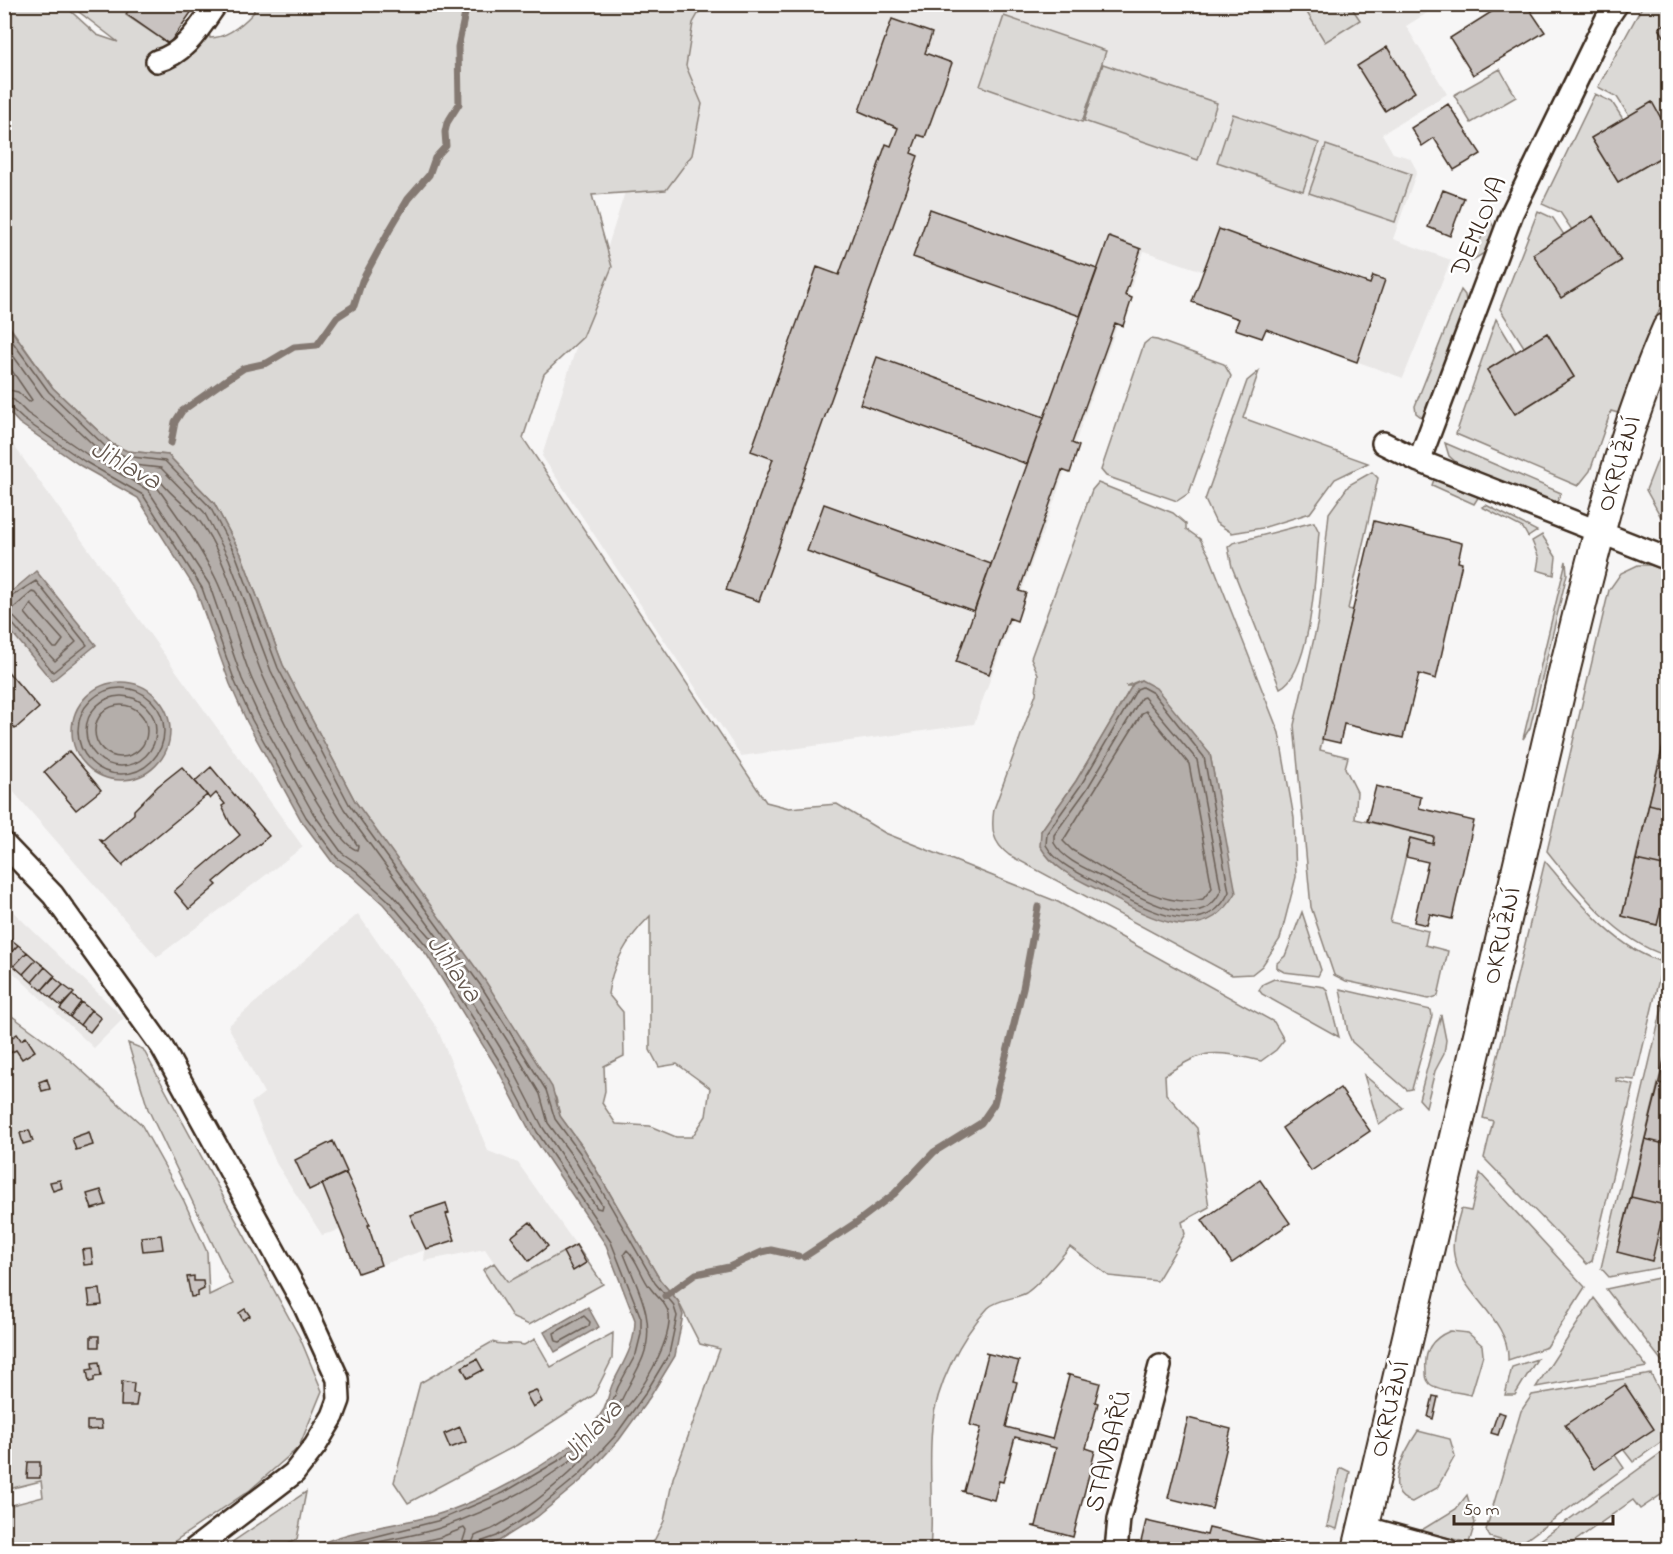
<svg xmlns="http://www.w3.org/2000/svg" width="1673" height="1554" font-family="'Indie Flower',sans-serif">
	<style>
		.built { fill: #e9e7e6 }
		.green { fill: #dbd9d6; stroke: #8b827a; stroke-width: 1.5; fill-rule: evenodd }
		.water { fill: #b4aeaa; stroke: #847972; stroke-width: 1.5 }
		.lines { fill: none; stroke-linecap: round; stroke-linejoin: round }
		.shore { stroke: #6b5f56; stroke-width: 1.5 }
		.stream { stroke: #847972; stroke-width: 7 }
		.building { fill: #c9c3c1; stroke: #3b2a1e; stroke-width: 1.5 }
		.street-casing { stroke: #3b2a1e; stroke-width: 26 }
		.secondary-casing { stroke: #3b2a1e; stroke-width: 34 }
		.street { stroke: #fff; stroke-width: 21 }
		.secondary { stroke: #fff; stroke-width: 30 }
		.labels { text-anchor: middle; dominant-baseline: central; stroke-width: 5; stroke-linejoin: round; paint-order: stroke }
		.street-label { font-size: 26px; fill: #3b2a1e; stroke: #fff }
		.water-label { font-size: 27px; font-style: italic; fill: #65584f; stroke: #fff }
	</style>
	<rect width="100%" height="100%" fill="#f7f6f6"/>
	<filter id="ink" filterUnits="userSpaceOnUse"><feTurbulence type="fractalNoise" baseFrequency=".0167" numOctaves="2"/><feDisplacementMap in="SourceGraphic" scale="12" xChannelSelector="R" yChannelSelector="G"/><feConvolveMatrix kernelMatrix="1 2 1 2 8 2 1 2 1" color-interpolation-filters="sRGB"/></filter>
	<g filter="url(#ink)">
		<path class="built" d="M666,5H1440L1406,26L1447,94L1382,134L1393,153L1410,158L1417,171L1393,239L1451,260L1403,378L1194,303L1205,272L1144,251L974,724L741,756L542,456L641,141Z
			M4,432L303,847L157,957L5,782Z
			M4,903L124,1018L94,1048L5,965Z
			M358,914L437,1028L488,1151L518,1163L576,1245L507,1282L485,1249L424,1261L425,1250L358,1273L340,1230L322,1235L276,1163L251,1103L264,1093L228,1026Z"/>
		<path class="green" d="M4,5H64L97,35L118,42L70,5H133L126,15L172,46L206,17L210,38C226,38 243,24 254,12L253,5H703L693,23L686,66L702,104L692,155L666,190L592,195L612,267L583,337L544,374L523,438L766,802L789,808L837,804L885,833L1058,902L1274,1022L1284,1040L1276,1050L1261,1061C1213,1050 1207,1048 1165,1075L1166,1094L1197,1128L1209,1207L1182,1222L1185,1234L1157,1281L1109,1276L1070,1247C1057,1261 1042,1282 1026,1293C1015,1299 997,1299 988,1308C960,1338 936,1386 932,1427C928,1468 934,1509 930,1549H657L654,1541L664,1521L673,1478L720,1349L700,1344L678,1301L660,1280L584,1149L560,1116L556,1098L355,801L283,665L241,554L214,503L168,455L127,451L112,444L53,388L5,320ZM650,916V1050L659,1067L677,1064L710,1088L706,1116L692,1137H676L650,1126L616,1124L602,1103L605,1091L604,1066L624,1056L623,1012L608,994C612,963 628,938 650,916Z
			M1305,5H1350L1360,20L1325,42L1303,6Z
			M1643,5H1668V22L1659,28L1668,43V131L1652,102L1629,116L1617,97L1598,87Z
			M1004,16L1106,51L1082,122L980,86Z
			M1103,64L1217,103L1198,160L1084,121Z
			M1500,69L1516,97L1471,123L1454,95Z
			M1595,94L1612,102L1623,119L1591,138L1618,182L1668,153V288L1618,413L1611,411L1590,471L1578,486L1456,434L1496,319L1516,352L1487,370L1515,414L1574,377L1547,333L1524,347L1500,309L1538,211L1553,218L1564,235L1620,261L1593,217L1572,230L1560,212L1542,204Z
			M1233,114L1319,143L1303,191L1217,162Z
			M1326,145L1411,174L1395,222L1309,193Z
			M1489,220C1498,229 1494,238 1491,249L1471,261Z
			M1461,290L1465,295L1467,310L1424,419L1416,413L1415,406Z
			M1157,340L1224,364L1231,376L1189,493L1177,501L1106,476L1101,470L1144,344L1150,339Z
			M1259,371L1243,418L1368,463L1335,479L1310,513L1262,528L1232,533L1216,523L1205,500L1247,381Z
			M1445,443L1561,493L1557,502L1543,500L1458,464L1449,456Z
			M1660,454L1668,464V519L1661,517L1646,490Z
			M1372,472L1378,478L1348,609L1353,610L1320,750L1348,757L1345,768L1357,792L1355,819L1434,837L1433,844L1410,839L1390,922L1428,931L1425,945L1448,951L1438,996L1429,999L1346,981L1334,975L1311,907L1294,725L1318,621L1329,513L1349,485Z
			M1435,477L1479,496L1474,504L1432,485Z
			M1098,483L1173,513L1186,524V529L1200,539L1210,557L1279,733L1294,818L1296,877L1280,939L1262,966L1252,974L1232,975L1009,855C992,842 991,829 994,809L1036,694L1038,674L1031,658L1092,490ZM1141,680L1210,754L1235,893L1041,831L1076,781L1132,686H1126Z
			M1486,505L1537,531L1528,537L1523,528L1482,507Z
			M1314,522L1319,532C1316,564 1312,674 1280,688L1232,567L1228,547L1233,543Z
			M1542,535L1556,557L1554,575L1537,570L1539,558L1532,541Z
			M1566,561L1567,574L1530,728L1523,739Z
			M1638,565H1650L1668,570V724L1622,916L1657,925L1663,902L1668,903V942L1665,955C1617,941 1577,889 1547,851L1609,590L1621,573Z
			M1545,861C1576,898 1615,949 1663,962L1635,1080L1616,1078V1081L1634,1085L1592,1261L1587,1264L1484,1158L1493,1121L1483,1118Z
			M1302,912L1321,970L1318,976L1284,972L1277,968V963L1285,956Z
			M1274,979L1324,987L1327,990L1339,1037L1262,994L1259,990L1263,984Z
			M1668,983V1043L1617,1252L1657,1237L1668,1240V1266L1609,1277L1601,1268Z
			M1340,989L1431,1010L1432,1016L1412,1089L1407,1090L1352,1042L1348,1033Z
			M5,1011L60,1051L141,1124L184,1201L207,1252L209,1295L232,1284L148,1109L128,1043L143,1049L300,1338L322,1391L299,1447L250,1490L163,1549H5L4,1507L43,1497L41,1481L5,1490Z
			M1441,1015L1446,1040L1444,1054L1435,1071L1426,1107L1419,1099Z
			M1364,1075L1403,1108L1379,1125Z
			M1480,1173L1585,1287L1547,1347L1508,1360C1510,1318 1460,1295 1454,1255C1451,1240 1457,1224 1461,1209L1471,1211Z
			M576,1245L603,1284L529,1325L513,1318L483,1270L494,1263L508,1282Z
			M1668,1276V1369L1606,1289Z
			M1594,1298L1647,1367L1536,1387Z
			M1450,1331L1468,1333L1482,1345L1483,1355L1471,1395C1460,1392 1439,1391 1430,1384C1426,1380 1426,1376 1426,1371C1424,1351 1431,1339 1450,1331Z
			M613,1333L612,1359L594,1395L517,1445L408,1503L394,1482L420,1383L492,1342C503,1346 511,1342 524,1345L535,1339L551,1367Z
			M1537,1359L1515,1395H1505L1512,1367Z
			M1651,1374L1668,1408V1437L1633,1462L1623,1449L1615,1455L1624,1468L1524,1541L1514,1544L1490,1537L1486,1530L1521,1411L1532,1395Z
			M1418,1431L1450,1439L1455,1456L1437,1488L1412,1502C1380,1494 1406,1449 1418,1431Z
			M1668,1448V1490L1640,1509L1633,1500L1568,1546L1571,1549H1528Z
			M1342,1468L1350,1472L1337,1529L1327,1526L1339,1470Z
			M306,1492L297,1539L280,1549H222Z
			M1467,1495L1475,1523L1469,1543L1420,1531L1456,1509Z"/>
		<path class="water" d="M4,320L53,388L112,444L127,451L168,455L214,503L241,554L283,665L355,801L486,982L552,1087L560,1116L584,1149L660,1280L678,1301L683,1315L675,1356L650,1397L619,1440L583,1479L537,1517L499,1541L475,1550L309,1549C346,1530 391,1526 432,1516C480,1503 579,1453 604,1409C608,1401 609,1391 613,1383C624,1361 635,1345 635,1320L606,1245L532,1135L497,1068L427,955L383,904L352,876L333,863L301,820L247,722L230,684L196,590L138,498L81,466L19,423L5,408Z
			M36,571L96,645L52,681L5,624V597Z
			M1141,680L1156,688L1210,754L1236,893C1203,951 1146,916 1103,892C1079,880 1054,870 1040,846L1041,831L1076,781L1133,684Z
			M72 731a49 49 0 1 1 98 0a49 49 0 1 1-98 0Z
			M588,1307L599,1327L555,1352L544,1332Z"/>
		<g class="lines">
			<path class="shore" d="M4,330L49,392L108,449L125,456L165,461L210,507L236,556L278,668L349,804L481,986L546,1090L555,1119L580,1153L655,1283L673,1304L677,1316L669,1354L645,1394L615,1436L579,1475L534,1512L497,1536L480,1542L477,1550
				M4,343L43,397L103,454L124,464L161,468L204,512L229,559L271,671L299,728L344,809L439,939L438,942H434L393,895L361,866L342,853L313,813L259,716L242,679L209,584L148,490L88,455L27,413L14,400L4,398
				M4,359L32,400L29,402L18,392L4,389
				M4,406L10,407L23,419L84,461L143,495L202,588L235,682L252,720L306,817L337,858L356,871L388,900L432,952L502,1065L537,1132L611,1242L641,1318V1334L636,1354L618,1387L609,1412L591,1433L563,1458L503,1493L437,1521L322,1550
				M158,483H162C172,496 187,506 197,518C226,552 244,631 262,674C288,734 321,792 358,846L357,850C333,845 263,705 251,677C238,645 231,610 216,579C200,546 178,517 157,487Z
				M32,592L36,593L76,642L55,661L9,612Z
				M4,601L36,581L87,645L53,672L12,623L4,620
				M31,604L63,640L57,648H54L25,613Z
				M1142,687L1153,693L1204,757L1229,892C1204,946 1137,904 1101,885C1082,874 1058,866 1046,845L1047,833L1081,785L1137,689Z
				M78 731a43 43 0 1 1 86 0a43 43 0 1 1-86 0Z
				M86 731a35 35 0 1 1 70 0a35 35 0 1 1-70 0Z
				M1144,697L1197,760L1221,890C1201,937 1135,895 1107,879C1090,870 1064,861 1054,843V835L1087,789L1141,698Z
				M95 731a26 26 0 1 1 52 0a26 26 0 1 1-52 0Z
				M1146,711L1189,764L1212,888L1203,899C1161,911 1108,870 1072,850L1063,841L1142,713Z
				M453,963L475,990L516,1054L540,1094L548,1123L573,1157L602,1205L601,1209L597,1208L543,1128L509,1062L451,967Z
				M627,1250C638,1260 641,1277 651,1289C657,1297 668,1305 669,1315C672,1339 640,1398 621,1412L618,1408C625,1390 636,1375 643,1357C657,1320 637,1288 624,1254Z
				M584,1316L590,1322L589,1326L560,1342L556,1341L554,1333Z
				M346,1550C376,1540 409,1538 440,1528C492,1510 542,1485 584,1450H588V1454C561,1483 530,1507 496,1527C490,1531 482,1532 475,1536L469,1550
				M384,1550L441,1537L464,1528L466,1531L460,1550"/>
			<path class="stream" d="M171,443L175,422L182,411L223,382L244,368L267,363L294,347L317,345L337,317L354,306L362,281L389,231L408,199L429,175L435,158L446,146L445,132L447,123L459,104L458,47L467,4
				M804,1257L857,1222L894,1194L934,1152L981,1123L994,1104L1023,988L1038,907
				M665,1296L696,1274L729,1267L762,1252L771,1250L798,1256"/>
		</g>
		<path class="building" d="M133,4H197L169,44L126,14Z
			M1504,4H1526L1545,32L1473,75L1450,38Z
			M892,19L932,33L925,53L952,63L925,137L918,135L911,153L918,156L759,601L726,590L773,459L751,451L817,267L839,275L886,144L891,146L898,128L859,111Z
			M1668,22V43L1659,28Z
			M1387,47L1415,92L1385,111L1357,66Z
			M1652,102L1668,131V153L1618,182L1591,138Z
			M1448,104L1481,154L1454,170L1434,138L1422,146L1411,128Z
			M1443,190L1464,198L1450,236L1428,227Z
			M930,209L1097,269L1080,316L913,257Z
			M1593,216L1621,261L1561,298L1533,254Z
			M1219,229L1370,284L1373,276L1385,280L1357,362L1266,329L1262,338L1235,329L1239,319L1192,302Z
			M1109,237L1141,249L1125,295L1132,298L1123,326L1115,323L1072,443L1079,446L1070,473L1062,470L1019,591L1026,593L1017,621L1009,618L989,674L956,662Z
			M1547,333L1574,377L1515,414L1487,370Z
			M877,357L1044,417L1027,464L860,404Z
			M824,504L991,564L974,611L807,551Z
			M1374,521L1462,543L1458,562L1462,563L1436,679L1419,674L1403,738L1344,724L1340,743L1322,739Z
			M4,667L39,708L15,729L4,716Z
			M1668,724V749L1663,747Z
			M1663,747L1668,749V809L1649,804Z
			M69,751L101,790L76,810L44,772Z
			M182,767L207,795L123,864V866L100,840L103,841L134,814V810L158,786Z
			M211,767L269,836L214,882L217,885L189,909L174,891L240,835L230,823L222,806L225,804L216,793L210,799L195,781Z
			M1376,786L1421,797L1419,808L1474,821L1452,919L1430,914L1427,925L1414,922L1428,862L1406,857L1410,838L1433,844L1434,837L1367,821Z
			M1649,804L1668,809V867L1636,860Z
			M1636,860L1668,867V879L1657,925L1622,916Z
			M8,937L18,945L5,959L4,941Z
			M18,945L27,952L14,966L5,959Z
			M27,952L36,960L23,974L14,966Z
			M36,960L45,967L32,982L23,974Z
			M45,967L55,976L42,990L32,982Z
			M53,977L63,985L51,998L42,990Z
			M63,985L74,993L61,1006L51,998Z
			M72,995L81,1002L70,1017L60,1009Z
			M81,1002L91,1010L80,1025L70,1017Z
			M91,1010L101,1018L90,1032L80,1025Z
			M17,1034L21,1040L26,1037L35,1051L22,1059L16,1050L4,1056V1043Z
			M1668,1043V1085L1659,1083Z
			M47,1079L50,1089L42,1091L39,1082Z
			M1659,1083L1668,1085V1145L1645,1139Z
			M1340,1088L1370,1131L1311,1171L1282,1128Z
			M29,1130L33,1141L23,1144L20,1133Z
			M89,1132L93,1145L76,1150L72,1138Z
			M1645,1139L1668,1145V1193L1665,1205L1631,1197Z
			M333,1141L347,1172L309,1190L295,1160Z
			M346,1173L370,1225H368L381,1265L358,1273L322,1184Z
			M60,1180L62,1188L53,1191L50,1182Z
			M1260,1180L1290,1223L1232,1263L1202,1220Z
			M101,1190L106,1205L92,1209L87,1194Z
			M1631,1197L1665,1205L1652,1261L1617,1252Z
			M446,1203L449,1213L446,1214L455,1240L426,1249L410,1215Z
			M530,1222L548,1246L529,1261L511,1237Z
			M161,1235L163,1249L143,1251L141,1237Z
			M576,1245L586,1263L573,1271L563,1252Z
			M91,1249L93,1264L84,1265L82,1250Z
			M194,1276V1281H203L204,1289L198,1292V1296L191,1297L187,1277Z
			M100,1289L102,1305L90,1306L88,1290Z
			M245,1309L250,1316L243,1320L239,1313Z
			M91,1336H99V1347H91Z
			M985,1353L1019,1361L1013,1381L1017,1382L1006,1427L1052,1439L1069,1376L1066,1374L1100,1383L1095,1402L1098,1403L1086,1448L1095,1451L1073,1537L1032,1526H1036L1056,1448L1015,1437L1003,1482L999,1481L994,1500L961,1491H964L981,1428L970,1425L988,1354Z
			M477,1359L483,1370L468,1378L462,1367Z
			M99,1362L101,1376L94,1377V1381L89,1382L87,1370L93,1369L92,1363Z
			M122,1381L134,1383L133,1393L138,1394L136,1406H121Z
			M1625,1385L1654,1429L1594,1469L1565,1425Z
			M536,1390L542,1402L533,1407L526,1394Z
			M1433,1396L1438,1397L1433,1419L1428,1417Z
			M1498,1412L1505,1414L1498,1435L1491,1433Z
			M1188,1418L1231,1429L1212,1509L1168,1498Z
			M87,1421H101L102,1429L87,1430Z
			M460,1427L466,1442L450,1448L444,1434Z
			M28,1462H40V1478H27Z
			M1146,1521L1207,1535L1209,1528L1290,1547L1139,1550Z"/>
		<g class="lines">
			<g class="street-casing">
				<path id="street" d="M1617,4L1606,20L1512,213L1419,461L1668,559
					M157,61C185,54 200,27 216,4
					M1383,443L1419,461
					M4,844L53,895L162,1047L305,1307L338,1379L339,1400L333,1416L315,1446L294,1473L193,1550
					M1363,1527L1447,1550
					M1116,1550L1119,1519L1160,1366"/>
			</g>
			<g class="secondary-casing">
				<path id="secondary" d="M1358,1550L1565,668C1594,553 1620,436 1668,328"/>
			</g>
			<use href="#street" class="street"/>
			<use href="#secondary" class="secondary"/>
		</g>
	</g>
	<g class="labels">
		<g class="street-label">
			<text transform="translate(1480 227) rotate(-67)">DEMLOVA</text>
			<text transform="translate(1620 464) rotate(-73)">OKRUŽNÍ</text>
			<text transform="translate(1503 936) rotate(-77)">OKRUŽNÍ</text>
			<text transform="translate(1391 1409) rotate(-76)">OKRUŽNÍ</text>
			<text transform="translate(1110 1451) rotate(-76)">STAVBAŘŮ</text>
		</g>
		<g class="water-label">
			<text transform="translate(125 466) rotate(29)">Jihlava</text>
			<text transform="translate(453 969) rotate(55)">Jihlava</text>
			<text transform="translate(593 1432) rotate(-47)">Jihlava</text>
		</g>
	</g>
	<rect width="1673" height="1554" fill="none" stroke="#fff" stroke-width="24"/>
	<rect x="12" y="12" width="1649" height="1530" fill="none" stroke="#3b2a1e" stroke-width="2" filter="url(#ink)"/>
	<path d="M1454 1515v9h159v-9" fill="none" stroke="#3b2a1e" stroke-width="3"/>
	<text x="1463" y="1515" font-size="18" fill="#3b2a1e" stroke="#ffffff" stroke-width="4.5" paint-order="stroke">50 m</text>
</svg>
